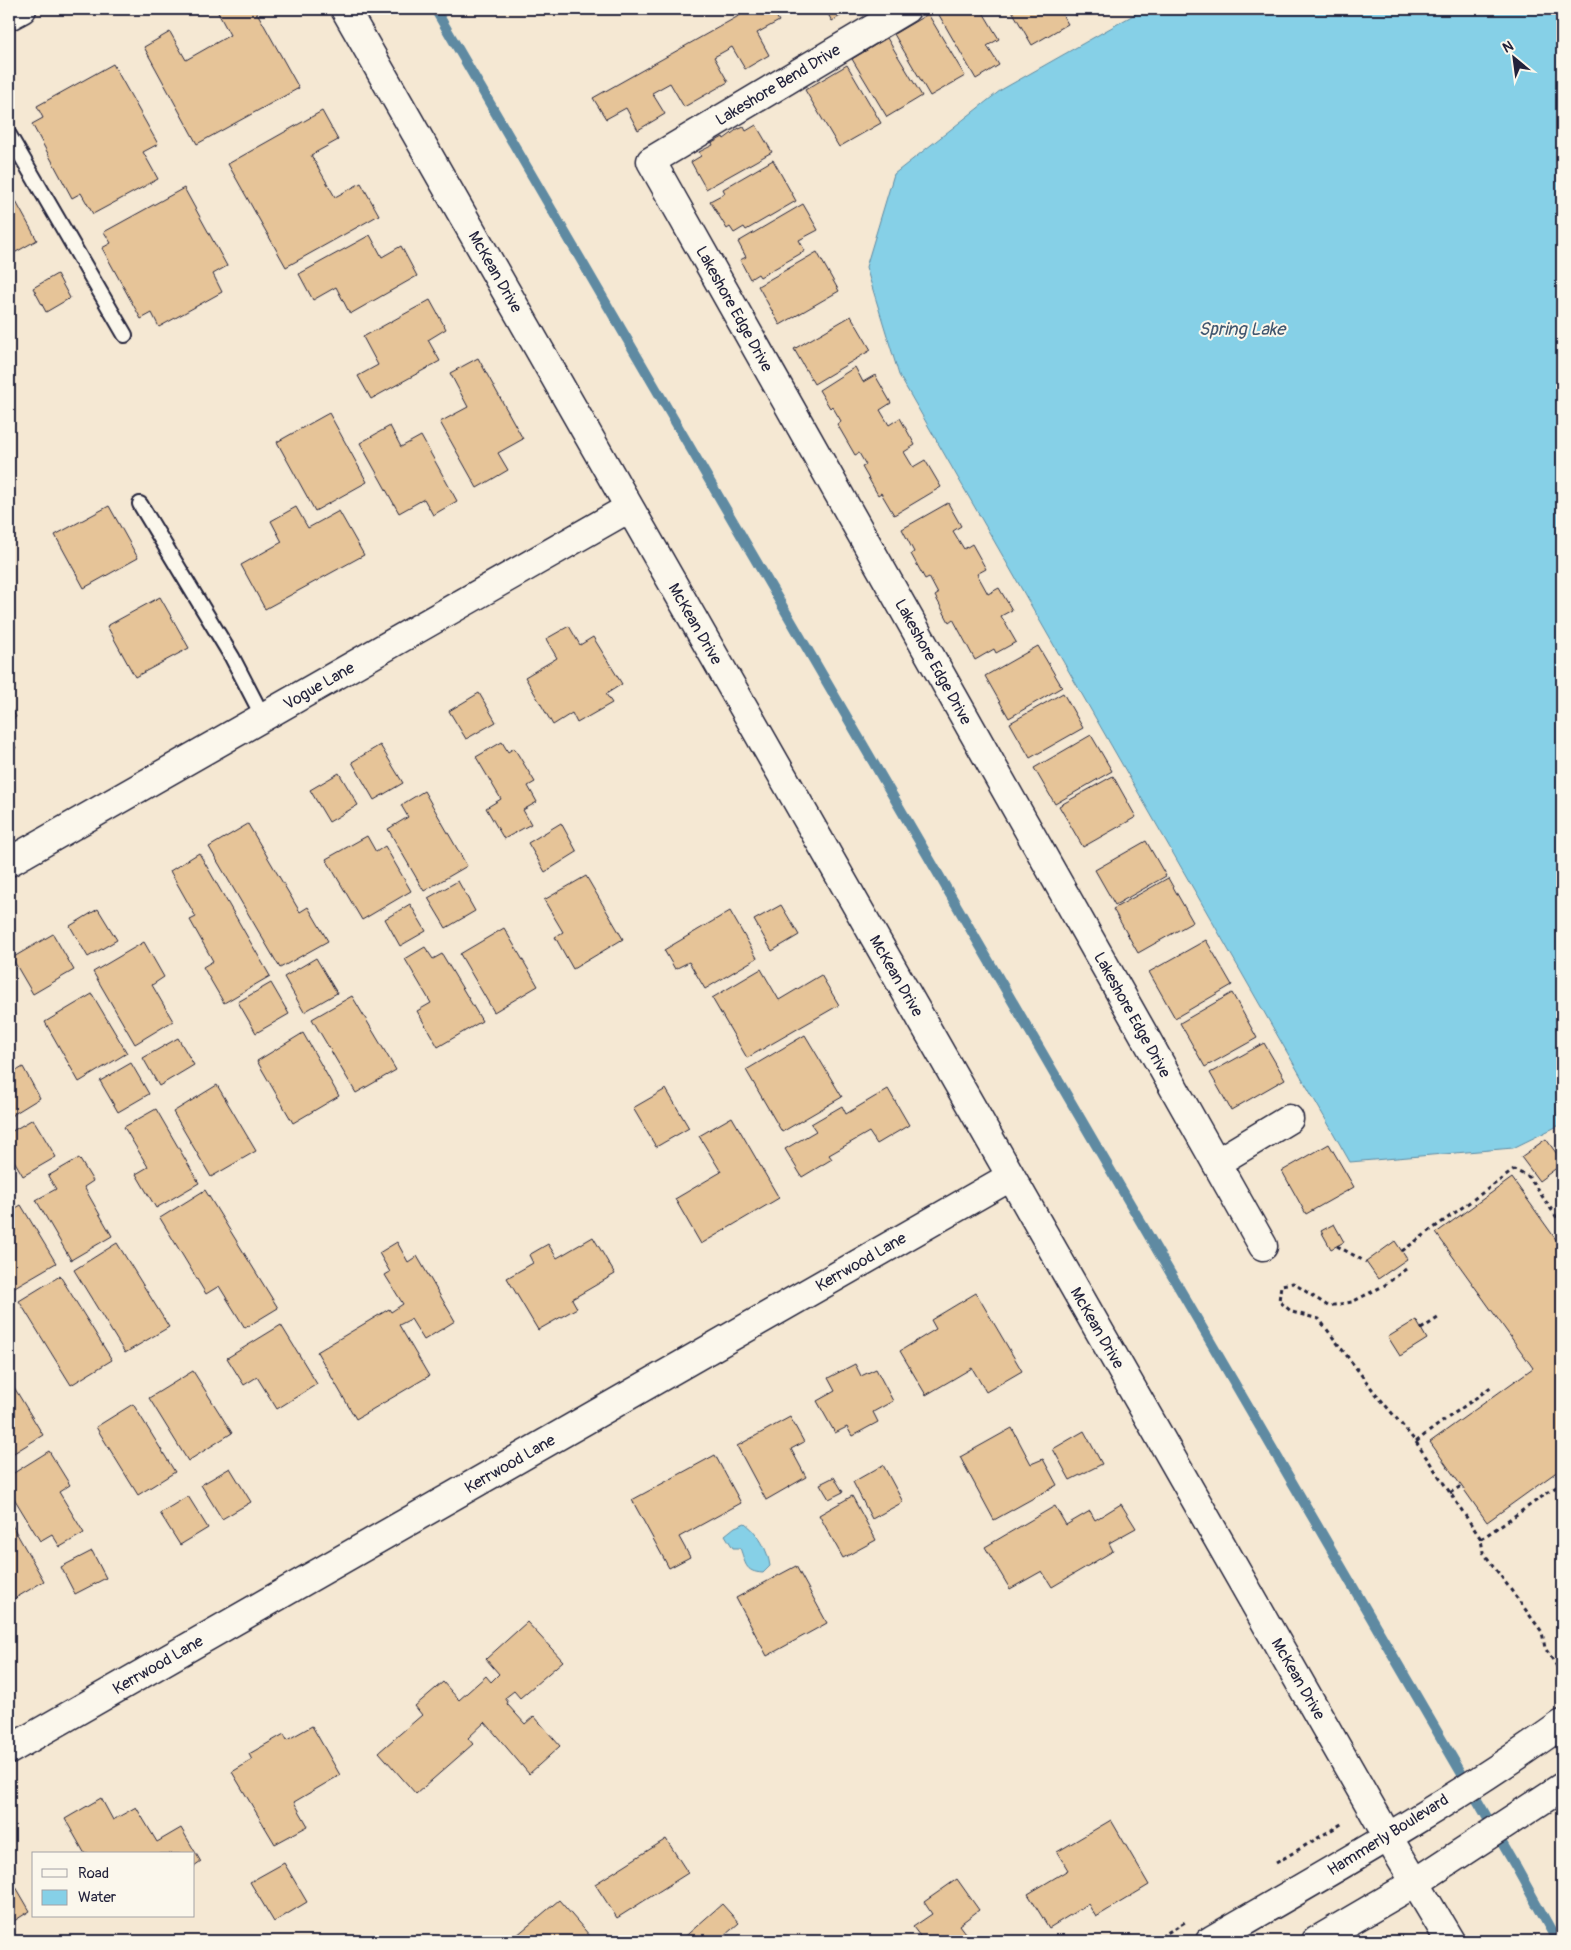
<svg xmlns="http://www.w3.org/2000/svg" width="1571" height="1950" font-family="Pangolin,sans-serif">
	<style>
		.water { fill: #86d0e7; stroke: #5e8aa2 }
		.lines { fill: none; stroke-linecap: round; stroke-linejoin: round }
		.stream { stroke: #5e8aa2; stroke-width: 10 }
		.building { fill: #e6c498; stroke: #22223b }
		.service-casing { stroke: #22223b; stroke-width: 18 }
		.minor-casing { stroke: #22223b; stroke-width: 31 }
		.secondary-casing { stroke: #22223b; stroke-width: 31 }
		.path { stroke: #22223b; stroke-width: 3; stroke-dasharray: 4 4; stroke-linecap: butt }
		.service { stroke: #fbf7ec; stroke-width: 14 }
		.minor { stroke: #fbf7ec; stroke-width: 28 }
		.secondary { stroke: #fbf7ec; stroke-width: 28 }
		.labels { text-anchor: middle; dominant-baseline: central; stroke-width: 4; stroke-linejoin: round; paint-order: stroke }
		.street-label { font-size: 16px; fill: #22223b; stroke: #fbf7ec }
		.water-label { font-size: 18px; font-style: italic; fill: #40566f; stroke: #fbf7ec }
	</style>
	<rect width="100%" height="100%" fill="#f5e8d3"/>
	<filter id="ink" filterUnits="userSpaceOnUse"><feTurbulence type="fractalNoise" baseFrequency=".02" numOctaves="2"/><feDisplacementMap in="SourceGraphic" scale="10" xChannelSelector="R" yChannelSelector="G"/><feConvolveMatrix kernelMatrix="1 2 1 2 8 2 1 2 1" color-interpolation-filters="sRGB"/></filter>
	<g filter="url(#ink)">
		<path class="water" d="M1144,9H1562V1124L1513,1148L1350,1162L899,375L866,267L894,174L1001,90Z
			M745,1523C758,1533 768,1550 770,1566L763,1573C744,1572 746,1563 740,1548H733L725,1535L735,1527Z"/>
		<g class="lines">
			<path class="stream" d="M435,9L1516,1867L1557,1941"/>
		</g>
		<path class="building" d="M216,9H255L299,88L197,144L144,47L170,32L186,60L230,35Z
			M751,9H772L779,21L757,33L769,55L745,69L732,47L714,57L728,82L684,107L670,83L652,93L665,114L638,130L626,108L606,119L593,98Z
			M790,9H805L794,15Z
			M825,9H852L832,21Z
			M948,9H981L999,39L987,46L999,65L976,79L939,15Z
			M1011,9H1059L1068,24L1032,45Z
			M1072,9H1088L1076,16Z
			M928,14L965,76L930,96L894,34Z
			M887,38L922,96L887,117L852,59Z
			M113,64L158,144L143,152L158,179L93,214L81,193L72,198L32,124L43,118L37,106Z
			M847,65L881,123L839,147L805,90Z
			M322,111L338,140L311,155L335,197L361,183L379,215L286,267L228,164Z
			M756,125L772,152L706,189L691,162L701,156L699,152L713,145L712,143L723,137L724,139L739,128V129L744,127L746,131Z
			M773,160L796,201L746,230L744,227L734,233L730,227L727,229L710,201L725,193L723,189Z
			M184,188L227,266L213,274L222,292L159,327L152,313L141,319L102,248L111,243L104,232Z
			M9,189L37,240L9,256Z
			M803,204L818,230L799,240L805,251L760,277L758,274L750,279L740,260L746,257L738,242Z
			M370,235L382,257L401,246L417,276L350,314L336,287L313,300L299,274Z
			M817,252L839,291L780,325L758,286Z
			M57,274L70,298L46,312L33,288Z
			M430,300L446,329L428,340L440,361L371,399L358,376L378,365L363,337Z
			M851,316L871,350L814,384L794,349Z
			M478,358L523,439L498,453L508,470L477,488L440,422L468,407L450,373Z
			M855,367L863,382L875,375L891,403L880,410L889,425L900,418L915,445L904,452L913,467L925,460L941,487L894,515L881,493L878,495L862,467L866,465L859,453L855,455L837,424L841,421L832,406L830,408L819,390Z
			M329,413L367,482L315,511L277,442Z
			M390,426L401,447L421,436L457,501L433,515L424,499L399,513L360,443Z
			M948,503L961,526L953,531L964,549L972,544L986,569L977,574L988,594L999,588L1012,610L1001,616L1016,642L996,653L994,649L975,660L953,619L949,622L935,596L938,594L929,577L925,579L911,554L914,552L902,529Z
			M109,506L138,558L84,588L55,535Z
			M296,507L308,528L339,511L364,555L265,609L241,565L282,542L271,521Z
			M160,597L189,648L135,677L107,626Z
			M569,626L580,645L593,637L622,684L606,694L612,703L577,723L572,713L553,725L525,677L557,658L546,639Z
			M1038,646L1062,687L1009,718L985,676Z
			M479,693L496,722L466,739L449,711Z
			M1063,693L1083,728L1030,758L1010,723Z
			M9,704L16,717L9,722Z
			M9,735L16,748L9,751Z
			M1091,735L1112,771L1055,804L1034,768Z
			M502,742L508,752L514,748L535,782L528,786L537,802L523,810L531,824L504,839L486,808L501,799L476,757Z
			M380,745L403,783L374,800L352,762Z
			M339,773L358,805L329,822L310,790Z
			M1113,776L1136,817L1083,847L1059,806Z
			M424,791L467,866L424,891L388,829L408,817L401,805Z
			M561,823L577,852L545,872L528,843Z
			M248,824L300,912L308,907L328,941L280,968L209,847Z
			M367,836L376,852L385,846L411,891L362,920L326,859Z
			M1146,841L1166,876L1115,905L1095,870Z
			M199,853L270,976L224,1003L203,967L213,961L190,920L196,917L170,871Z
			M586,876L623,939L573,969L555,937L563,932L544,900Z
			M1168,878L1193,922L1138,953L1113,909Z
			M458,881L475,911L446,928L428,898Z
			M410,904L426,931L400,946L385,919Z
			M781,905L799,935L772,951L754,920Z
			M98,909L117,940L88,957L70,926Z
			M730,911L757,958L705,989L689,962L675,969L664,950Z
			M504,928L538,986L494,1012L460,954Z
			M53,934L74,970L33,994L12,958Z
			M1206,940L1232,985L1175,1018L1149,972Z
			M144,942L164,977L152,985L173,1021L135,1044L93,972Z
			M425,947L433,959L442,954L482,1021L438,1047L417,1011L431,1003L405,959Z
			M316,958L337,993L304,1012L284,977Z
			M761,969L779,1000L821,975L839,1005L747,1058L712,998Z
			M271,983L289,1014L256,1033L238,1002Z
			M1232,993L1257,1038L1205,1067L1180,1023Z
			M92,994L127,1053L79,1082L45,1022Z
			M352,996L396,1070L356,1093L312,1019Z
			M303,1033L339,1096L293,1123L257,1061Z
			M805,1035L842,1097L782,1132L746,1070Z
			M178,1038L194,1065L159,1086L143,1058Z
			M1264,1043L1285,1079L1231,1110L1210,1073Z
			M131,1063L149,1094L118,1112L100,1081Z
			M9,1065L13,1073L23,1067L40,1098L9,1117Z
			M217,1085L256,1151L211,1177L173,1112Z
			M666,1089L689,1128L656,1147L633,1108Z
			M888,1089L909,1125L877,1144L869,1132L829,1155L832,1159L802,1177L785,1149L816,1131L811,1124L842,1106L846,1114Z
			M156,1109L199,1183L156,1208L136,1174L148,1167L124,1127Z
			M732,1117L779,1198L701,1244L675,1199L721,1172L699,1136Z
			M33,1119L56,1157L23,1176L9,1152V1133Z
			M1546,1139L1562,1161V1164L1539,1181L1521,1157Z
			M1329,1144L1354,1187L1306,1214L1282,1171Z
			M79,1158L93,1181L84,1187L112,1236L71,1260L36,1200L56,1189L48,1176Z
			M1512,1178L1562,1248V1468L1487,1522L1430,1442L1533,1368L1436,1233Z
			M205,1190L278,1308L245,1328L219,1286L206,1294L160,1218Z
			M21,1205L56,1263L13,1288L9,1281V1212Z
			M1334,1224L1344,1242L1331,1249L1321,1231Z
			M593,1237L615,1274L572,1299L577,1308L538,1330L507,1278L533,1263L529,1255L548,1244L557,1258Z
			M1395,1241L1407,1259L1378,1279L1366,1262Z
			M397,1242L408,1262L417,1256L455,1321L424,1340L411,1319L399,1325L429,1376L356,1419L317,1352L389,1309L391,1312L403,1304L385,1275L390,1272L379,1253Z
			M117,1243L169,1327L125,1353L74,1270Z
			M60,1276L112,1360L71,1385L19,1301Z
			M976,1293L1022,1371L986,1392L972,1368L926,1395L900,1351L936,1329L931,1320Z
			M1416,1320L1427,1339L1400,1356L1388,1337Z
			M281,1325L317,1384L277,1409L257,1377L244,1385L227,1358Z
			M855,1364L861,1376L876,1369L893,1401L873,1412L878,1422L852,1436L847,1427L835,1433L817,1401L835,1391L828,1378Z
			M193,1371L232,1433L188,1461L149,1398Z
			M9,1379L43,1435L9,1456Z
			M133,1404L175,1472L138,1495L96,1427Z
			M790,1417L804,1442L791,1449L806,1477L766,1500L737,1446Z
			M1012,1428L1031,1464L1043,1459L1057,1485L994,1520L960,1457Z
			M1084,1431L1102,1464L1070,1480L1053,1449Z
			M49,1451L70,1485L59,1492L84,1533L60,1547L52,1534L40,1541L9,1490V1476Z
			M715,1455L741,1503L679,1537L690,1557L669,1568L632,1500Z
			M883,1465L903,1502L872,1519L853,1482Z
			M230,1468L251,1502L222,1519L201,1485Z
			M834,1477L843,1492L829,1499L820,1484Z
			M188,1496L208,1528L180,1545L160,1513Z
			M852,1496L876,1540L843,1558L819,1515Z
			M1121,1504L1136,1528L1109,1543L1113,1551L1052,1587L1042,1571L1010,1589L985,1547L1055,1506L1066,1525L1090,1511L1095,1520Z
			M9,1520L44,1581L9,1602Z
			M92,1551L106,1578L75,1594L61,1567Z
			M796,1566L827,1623L767,1656L736,1598Z
			M527,1622L563,1661L520,1698L514,1691L505,1698L508,1702L507,1704L525,1724L534,1716L560,1746L529,1774L485,1722L468,1738L473,1744L416,1794L379,1752L422,1715L415,1706L443,1682L459,1700L486,1676L491,1682L499,1674L486,1659Z
			M312,1726L340,1775L294,1802L308,1826L275,1844L232,1772L252,1760L249,1754L284,1734L287,1740Z
			M101,1798L113,1820L136,1807L157,1842L181,1828L201,1862L194,1867V1854H85L65,1819Z
			M1111,1820L1149,1885L1096,1917L1088,1904L1049,1928L1028,1894L1068,1870L1057,1852Z
			M666,1839L688,1873L617,1918L595,1884Z
			M284,1863L307,1902L274,1922L250,1882Z
			M9,1875L30,1911L9,1924Z
			M957,1879L979,1910L959,1925L971,1941H912L920,1936L913,1927L932,1914L924,1902Z
			M559,1900L590,1936L583,1941H510Z
			M722,1904L739,1923L718,1941H680Z"/>
		<g class="lines">
			<g class="service-casing">
				<path id="service" d="M9,135L125,335
					M140,504L232,657L263,717"/>
			</g>
			<g class="minor-casing">
				<path id="minor" d="M345,9L1388,1837L1450,1941
					M906,9L651,161L1263,1246
					M9,16L22,9
					M9,862L629,508
					M1216,1163L1289,1119
					M9,1750L1010,1177"/>
			</g>
			<g class="secondary-casing">
				<path id="secondary" d="M1210,1941C1329,1872 1450,1804 1562,1724
					M1316,1941L1415,1883L1562,1787"/>
			</g>
			<path class="path" d="M1337,1246L1366,1262
				M1402,1251L1514,1170L1529,1177L1562,1225
				M1406,1269L1385,1285L1352,1302L1328,1306L1293,1283L1281,1285L1279,1301L1292,1312L1319,1319L1372,1389L1416,1442C1441,1421 1468,1405 1493,1385
				M1421,1329L1441,1316
				M1416,1442L1481,1539L1483,1552L1542,1632L1545,1648L1562,1674
				M1450,1493L1461,1486
				M1481,1539L1562,1483
				M1276,1863L1343,1823
				M1154,1941L1185,1922"/>
			<use href="#service" class="service"/>
			<use href="#minor" class="minor"/>
			<use href="#secondary" class="secondary"/>
		</g>
	</g>
	<g class="labels">
		<g class="street-label">
			<text transform="translate(778 85) rotate(-31)">Lakeshore Bend Drive</text>
			<text transform="translate(495 272) rotate(60)">McKean Drive</text>
			<text transform="translate(734 309) rotate(61)">Lakeshore Edge Drive</text>
			<text transform="translate(695 624) rotate(60)">McKean Drive</text>
			<text transform="translate(933 662) rotate(61)">Lakeshore Edge Drive</text>
			<text transform="translate(319 686) rotate(-30)">Vogue Lane</text>
			<text transform="translate(896 976) rotate(60)">McKean Drive</text>
			<text transform="translate(1132 1015) rotate(61)">Lakeshore Edge Drive</text>
			<text transform="translate(861 1262) rotate(-30)">Kerrwood Lane</text>
			<text transform="translate(1097 1328) rotate(60)">McKean Drive</text>
			<text transform="translate(510 1464) rotate(-30)">Kerrwood Lane</text>
			<text transform="translate(158 1665) rotate(-30)">Kerrwood Lane</text>
			<text transform="translate(1298 1679) rotate(60)">McKean Drive</text>
			<text transform="translate(1388 1835) rotate(-32)">Hammerly Boulevard</text>
		</g>
		<g class="water-label">
			<text x="1242" y="329">Spring Lake</text>
		</g>
	</g>
	<rect width="1571" height="1950" fill="none" stroke="#fbf7ec" stroke-width="30"/>
	<rect x="15" y="15" width="1541" height="1920" fill="none" stroke="#22223b" stroke-width="2" filter="url(#ink)"/>
	<rect x="32" y="1852" width="162" height="65" fill="#fbf7ec" stroke="#a4a2a5"/>
	<rect x="42" y="1869" width="25" height="8" fill="#fbf7ec" stroke="#a4a2a5"/>
	<text x="78" y="1878" font-size="15" fill="#22223b">Road</text>
	<rect x="42" y="1890" width="25" height="15" fill="#86d0e7" stroke="#a4a2a5"/>
	<text x="78" y="1902" font-size="15" fill="#22223b">Water</text>
	<g transform="translate(1514 58) rotate(331)" stroke="#fbf7ec" stroke-width="4" paint-order="stroke">
	<path d="M0-4L9 19L0 12L-9 19Z" fill="#22223b"/>
	<text y="-8" font-size="14" font-weight="bold" text-anchor="middle" fill="#22223b">N</text>
	</g>
</svg>
